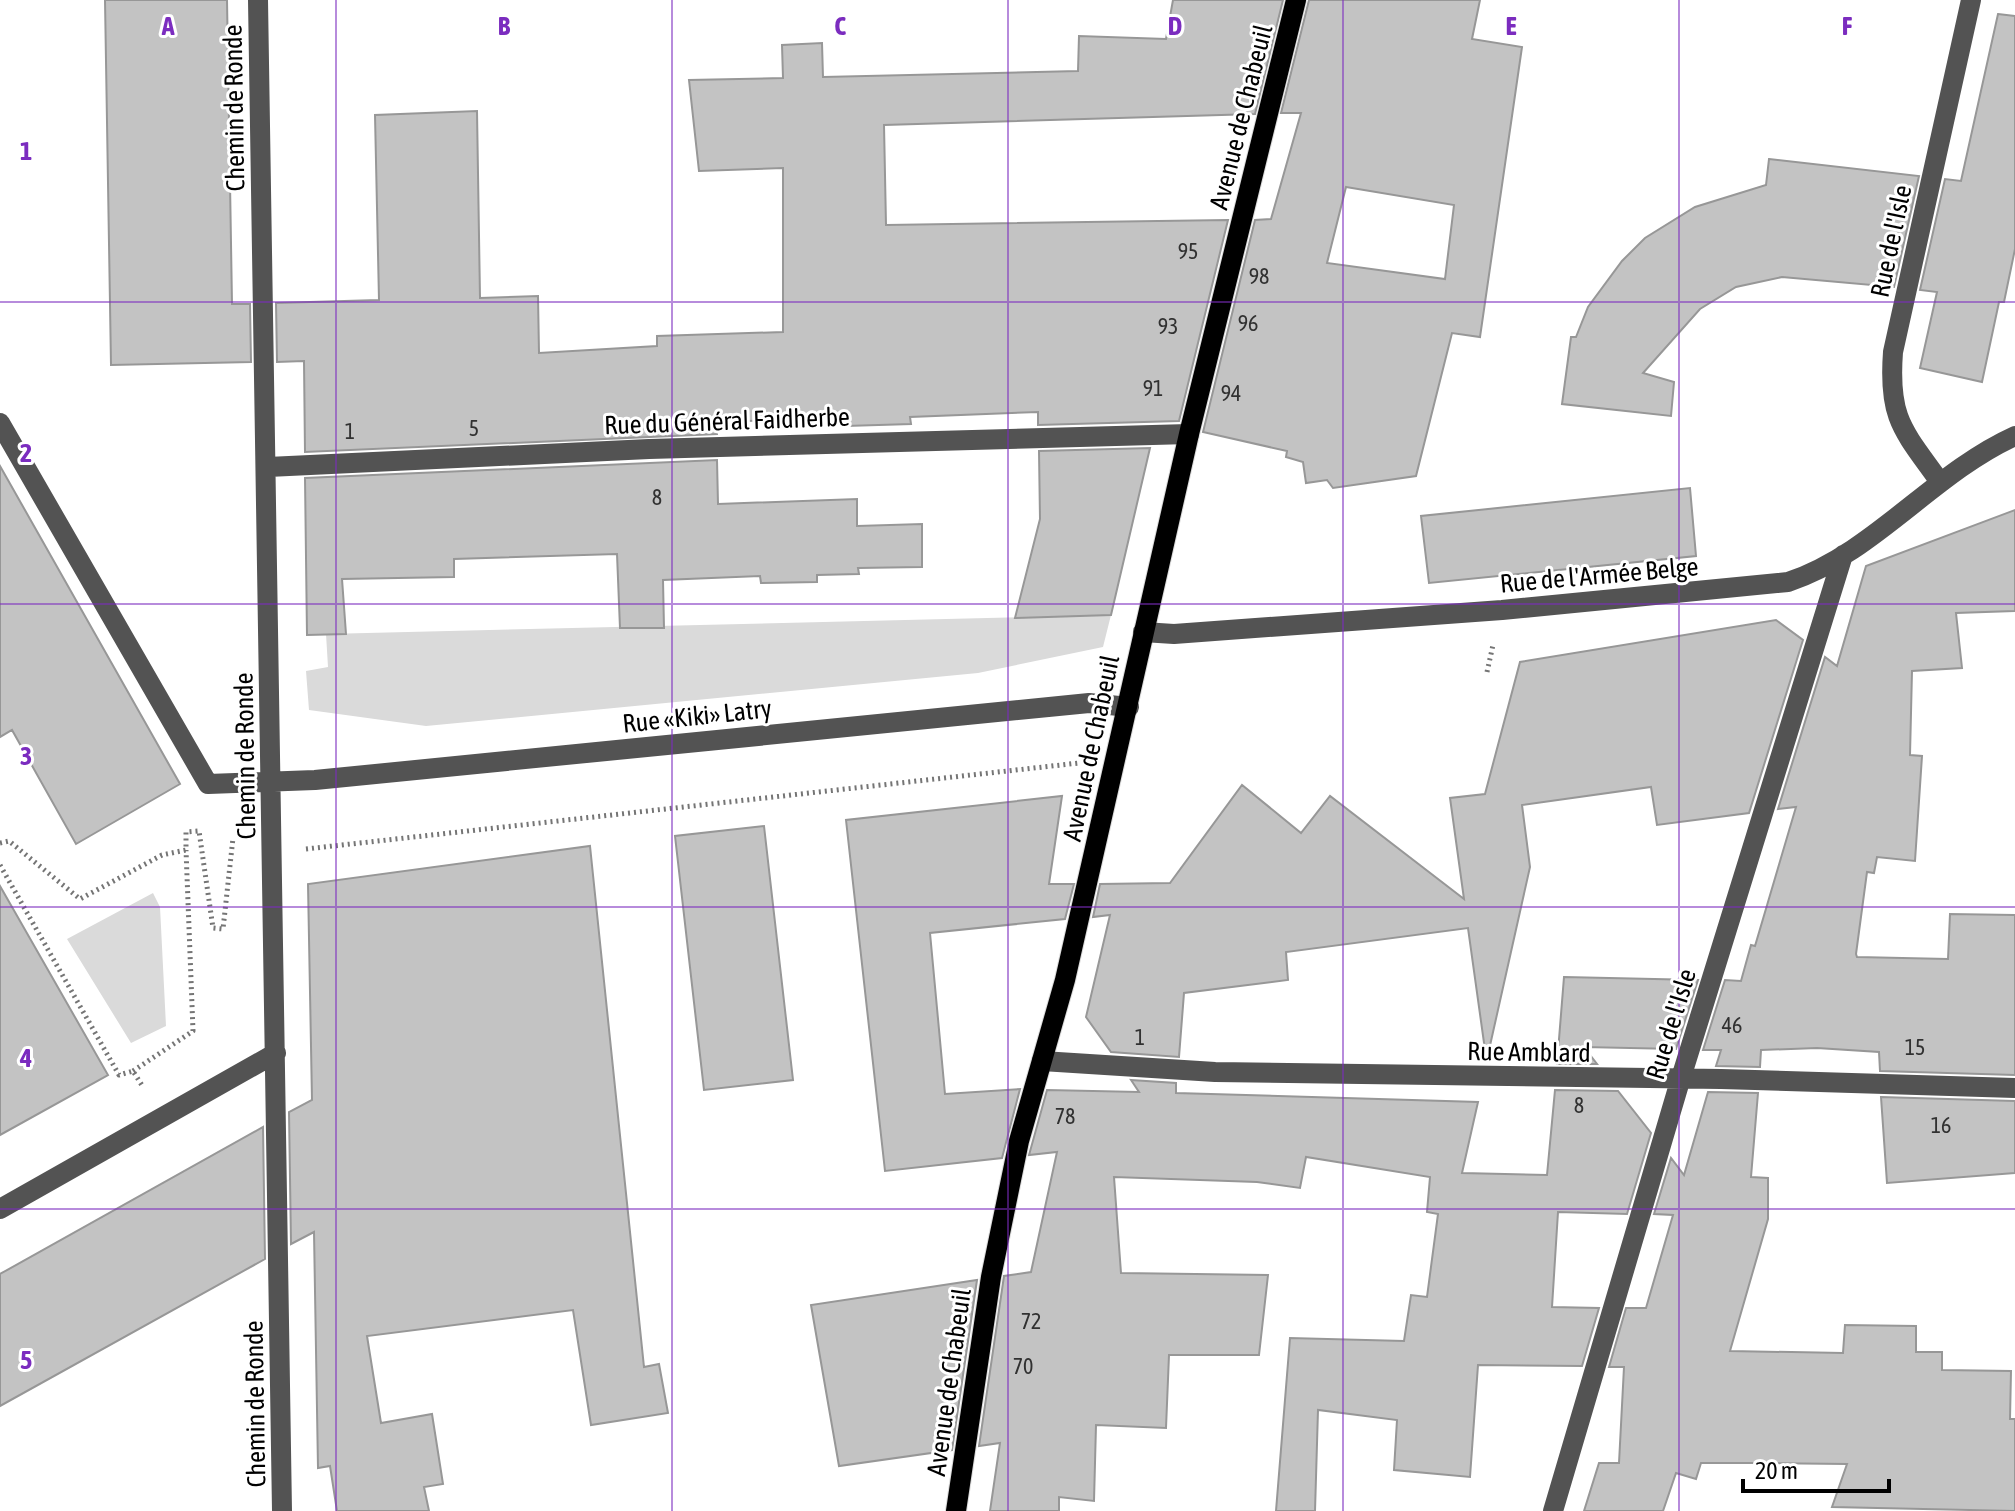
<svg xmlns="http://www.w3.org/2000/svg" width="2015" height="1511" font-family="'Asap Condensed',sans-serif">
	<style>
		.green { fill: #dadada }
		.building { fill: #c3c3c3; stroke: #979797; stroke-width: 2; fill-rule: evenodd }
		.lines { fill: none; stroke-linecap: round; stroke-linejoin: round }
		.major-casing { stroke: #dbdbdb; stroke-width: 22 }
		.path { stroke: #757575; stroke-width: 5; stroke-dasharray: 2 4; stroke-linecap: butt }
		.minor { stroke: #535353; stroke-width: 20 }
		.major { stroke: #000; stroke-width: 20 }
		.grid { fill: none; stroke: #7b2cbf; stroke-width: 2; stroke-opacity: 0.55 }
		.labels { text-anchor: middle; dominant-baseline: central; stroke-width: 6; stroke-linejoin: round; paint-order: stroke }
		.number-label { font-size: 22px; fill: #313131 }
		.street-label { font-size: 26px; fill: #000; stroke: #fff }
		.grid-label { font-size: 26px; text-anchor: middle; font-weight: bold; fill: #7b2cbf; stroke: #fff; stroke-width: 6; stroke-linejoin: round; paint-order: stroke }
	</style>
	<rect width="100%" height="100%" fill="#fff"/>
	<path class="green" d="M1111,615L1103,647L978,673L426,726L309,710L306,671L328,667L326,634Z
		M153,893L160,907L166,1026L131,1043L67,939Z"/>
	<path class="building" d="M105,0H227L232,304H250L251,362L111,365Z
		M1173,0H1283L1255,114L884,125L886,225L1228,220L1179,421L1038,425V412L910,417L911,424L846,426L845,419L745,421L716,422L717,434L305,452L304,361L277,362L276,303L379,300L375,115L477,111L480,298L538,296L539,353L657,346V336L783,332V168L699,171L689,80L783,78L782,45L822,43L823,77L1078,71L1079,36L1166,39Z
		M1309,0H1480L1472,39L1522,47L1480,337L1452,333L1416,476L1333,488L1327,480L1306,483L1303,462L1286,457L1287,451L1203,432L1255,220L1271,219L1301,113H1281ZM1346,187L1454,205L1445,279L1327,263Z
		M1998,14L2015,16V249L2004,302H1999L1982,382L1920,368L1937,292L1920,290L1945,179L1961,181Z
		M1769,159L1919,176L1894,287L1782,277L1736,287L1700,309L1643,373L1674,382L1671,416L1562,404L1571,337H1576L1588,307L1622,261L1645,238L1695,207L1766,185Z
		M1150,448L1111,615L1015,618L1040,519L1039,451Z
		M717,460L718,504L857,499V526L922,524V567L858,568L859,574L817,575V582L761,583L760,576L663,580L664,628H620L617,554L454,559V577L342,579L346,634L307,635L305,478Z
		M0,466L180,784L76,844L12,730L0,737Z
		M1690,488L1696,556L1429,583L1421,516Z
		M2015,510V611L1956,613L1962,668L1912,671L1910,755L1922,756L1915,861L1877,857L1874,873L1867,872L1856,954L1857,957L1948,959L1950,914L2015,915V1075L1880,1071L1879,1052L1817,1048L1761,1050L1760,1067L1716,1066L1721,1050H1703L1725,980L1741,981L1751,945L1755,946L1796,807L1778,809L1825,657L1837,666L1866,566Z
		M1776,620L1803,640L1749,813L1657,825L1651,787L1522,805L1530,867L1489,1050H1485L1468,928L1286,952L1288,980L1184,993L1179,1057L1111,1052L1086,1017L1110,915L1093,917L1100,884L1170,883L1242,785L1301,833L1330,796L1464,899L1450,798L1485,794L1520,662Z
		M1062,796L1049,884H1074L1065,919L930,933L945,1094L1020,1089L1002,1158L885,1171L846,820Z
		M764,826L793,1080L704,1090L675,836Z
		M590,846L644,1367L659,1364L668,1413L591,1425L573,1310L367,1336L381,1423L432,1414L443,1484L424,1487L429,1511H337L330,1466L318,1468L314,1232L291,1244L289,1112L312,1100L308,884Z
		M0,886L108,1075L0,1135Z
		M1564,977L1698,980L1676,1049L1584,1047L1597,1064H1557Z
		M1131,1080L1176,1083V1093L1478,1102L1462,1173L1547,1175L1555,1090L1618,1091L1651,1133L1627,1214L1558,1212L1552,1307L1599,1308L1582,1366L1478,1365L1470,1477L1394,1470L1397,1420L1318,1410L1315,1511H1276L1290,1338L1404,1341L1411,1295L1427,1297L1438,1214L1427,1212L1430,1177L1306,1157L1300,1188L1257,1182L1114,1177L1121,1273L1268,1275L1259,1355H1169L1166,1428L1096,1425L1094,1501L1059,1497V1511H990L1000,1443L979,1446L1004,1276L1031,1272L1057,1152L1029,1155L1047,1090L1139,1092Z
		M1708,1092L1758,1093L1751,1177L1768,1178V1219L1730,1351L1843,1353L1845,1325L1916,1326V1352H1942V1370L2011,1371L2010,1419H2015V1511L1832,1507L1847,1464L1754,1463H1701L1696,1479L1676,1473L1663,1511H1584L1599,1463H1619L1624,1367H1609L1626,1308H1646L1673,1215L1654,1214L1671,1158L1684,1175Z
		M1881,1097L2015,1101V1173L1887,1183Z
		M263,1127L265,1259L0,1406V1274Z
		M977,1280L952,1450L839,1466L811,1305Z"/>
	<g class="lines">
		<g class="major-casing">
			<path id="major" d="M956,1511L991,1277L1019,1141L1065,980L1189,434L1296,0"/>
		</g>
		<path class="path" d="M1487,672L1493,645
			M0,843L9,841L80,899L162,855L186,850V832L199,831L213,928L223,929L233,838
			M306,849L1079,763
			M0,865L119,1075L133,1071L143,1087
			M133,1071L193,1031L186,850"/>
		<path class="minor" d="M258,0L282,1511
			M0,423L208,784L315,780L1089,703L1129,707
			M268,467L649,449L1189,434
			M1940,482C1903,430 1888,419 1893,352L1971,0
			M1143,632L1174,634L1502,610L1788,582C1873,554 1933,473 2015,436
			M1042,1061L1215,1072L1721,1079L2015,1088
			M0,1209L276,1053
			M1553,1511L1680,1081L1843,555"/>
		<use href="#major" class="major"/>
	</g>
	<path class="grid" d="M336,0V1511M672,0V1511M1008,0V1511M1343,0V1511M1679,0V1511M0,302H2015M0,604H2015M0,907H2015M0,1209H2015"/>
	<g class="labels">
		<g class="number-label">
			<text x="1188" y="251">95</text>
			<text x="1259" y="276">98</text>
			<text x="1248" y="323">96</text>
			<text x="1168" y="326">93</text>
			<text x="1153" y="388">91</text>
			<text x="1231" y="393">94</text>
			<text x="474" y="428">5</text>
			<text x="350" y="431">1</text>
			<text x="657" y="497">8</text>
			<text x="1732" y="1025">46</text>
			<text x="1140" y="1037">1</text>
			<text x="1915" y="1047">15</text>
			<text x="1579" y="1105">8</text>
			<text x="1065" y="1116">78</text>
			<text x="1941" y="1125">16</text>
			<text x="1031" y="1321">72</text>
			<text x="1023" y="1366">70</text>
		</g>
		<g class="street-label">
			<text transform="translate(234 108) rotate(-91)">Chemin de Ronde</text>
			<text transform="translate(1241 117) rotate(-76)">Avenue de Chabeuil</text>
			<text transform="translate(1891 241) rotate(-78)">Rue de l'Isle</text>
			<text transform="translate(727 421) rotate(-2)">Rue du Général Faidherbe</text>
			<text transform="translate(1599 575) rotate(-5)">Rue de l'Armée Belge</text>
			<text transform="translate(697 716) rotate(-6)">Rue «Kiki» Latry</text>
			<text transform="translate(1091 748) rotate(-78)">Avenue de Chabeuil</text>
			<text transform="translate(245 756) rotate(-91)">Chemin de Ronde</text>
			<text transform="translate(1671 1024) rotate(-73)">Rue de l'Isle</text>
			<text transform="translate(1529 1052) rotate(1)">Rue Amblard</text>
			<text transform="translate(949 1382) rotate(-82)">Avenue de Chabeuil</text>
			<text transform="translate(255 1404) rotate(-91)">Chemin de Ronde</text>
		</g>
	</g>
	<g class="grid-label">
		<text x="168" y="35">A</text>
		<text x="504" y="35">B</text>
		<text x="840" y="35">C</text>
		<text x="1175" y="35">D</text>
		<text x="1511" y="35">E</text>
		<text x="1847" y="35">F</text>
		<text x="26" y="160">1</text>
		<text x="26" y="462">2</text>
		<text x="26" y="765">3</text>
		<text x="26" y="1067">4</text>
		<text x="26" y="1369">5</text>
	</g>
	<path d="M1743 1479v12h146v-12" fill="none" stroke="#000000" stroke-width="4"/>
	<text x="1755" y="1479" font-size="24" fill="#000000" stroke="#ffffff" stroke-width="6" paint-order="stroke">20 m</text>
</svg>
